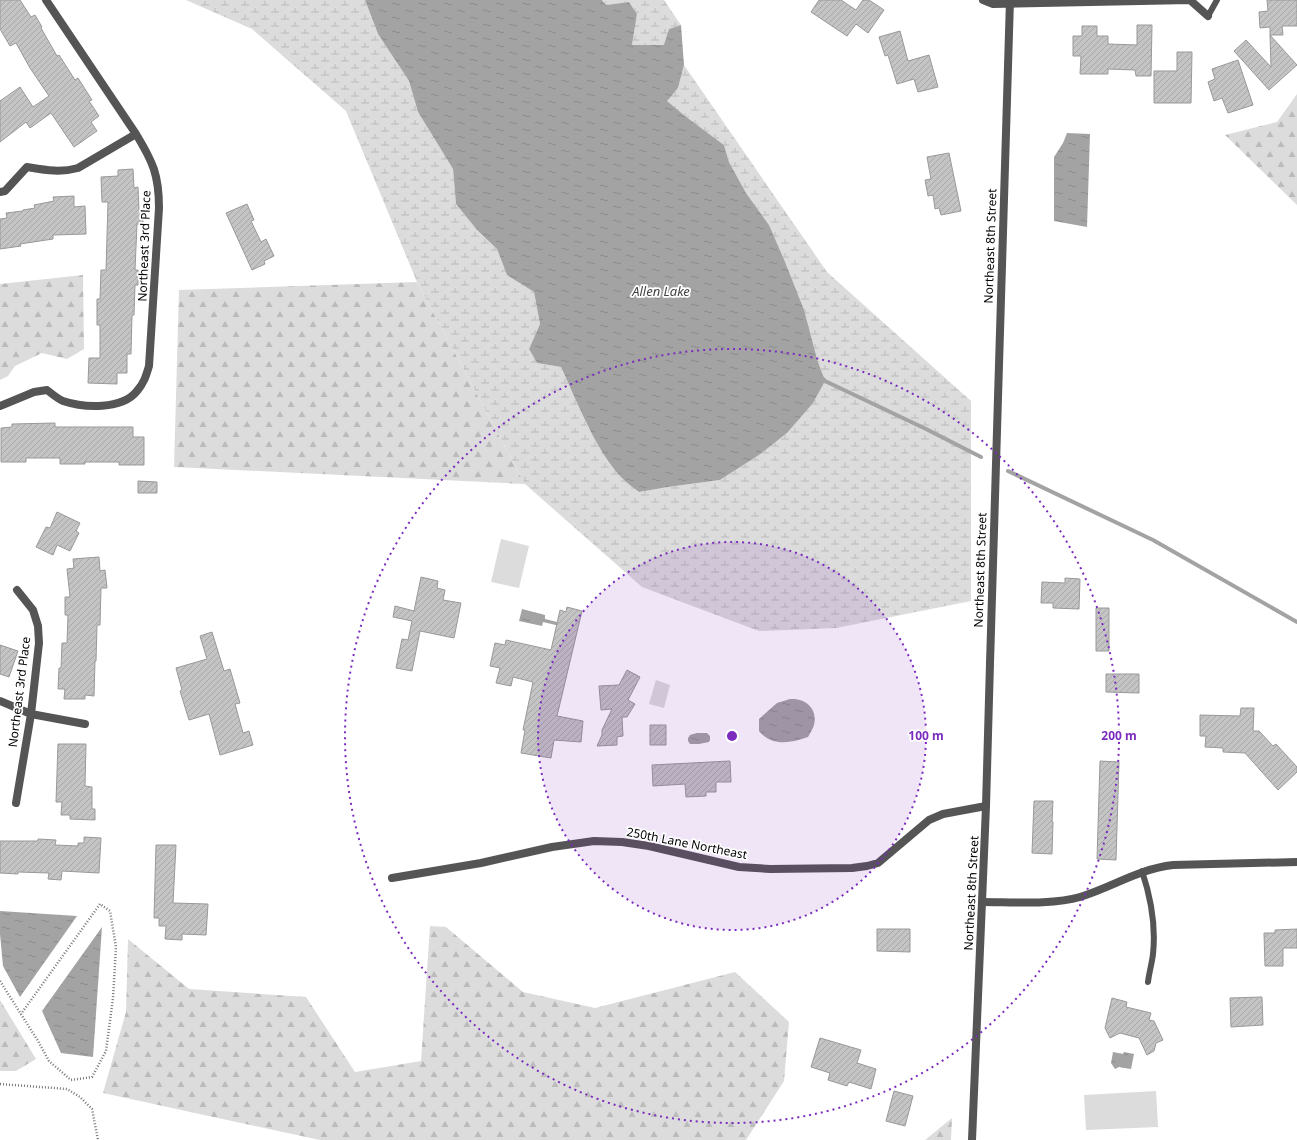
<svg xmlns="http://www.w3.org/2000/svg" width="1297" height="1140" font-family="'Noto Sans',sans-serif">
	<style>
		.grass { fill: #dcdcdc }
		.forest { fill: url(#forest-firs) }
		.wetland { fill: url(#wetland-marsh) }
		.water { fill: url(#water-ripples) }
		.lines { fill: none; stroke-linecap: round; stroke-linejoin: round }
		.stream { stroke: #a3a3a3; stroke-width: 4 }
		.building { fill: url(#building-hatch); stroke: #999 }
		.path { stroke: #777; stroke-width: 2.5; stroke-dasharray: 1 2; stroke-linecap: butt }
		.service { stroke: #555; stroke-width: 6 }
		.minor { stroke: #555; stroke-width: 8 }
		.tertiary { stroke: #555; stroke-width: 8 }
		.ring { fill: none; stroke: #7b2cbf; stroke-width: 2; stroke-dasharray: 2 4 }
		.labels { text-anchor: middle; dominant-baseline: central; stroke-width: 3.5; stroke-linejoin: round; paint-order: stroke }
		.street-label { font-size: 12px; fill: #000; stroke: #fff }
		.water-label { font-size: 13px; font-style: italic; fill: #444; stroke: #fff }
		.centre { fill: #7b2cbf; stroke: #fff; stroke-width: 2 }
		.ring-label { font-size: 12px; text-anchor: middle; font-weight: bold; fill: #7b2cbf; stroke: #fff; stroke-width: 3.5; stroke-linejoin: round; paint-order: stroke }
	</style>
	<defs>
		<pattern id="forest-firs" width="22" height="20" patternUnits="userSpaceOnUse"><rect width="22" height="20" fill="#dcdcdc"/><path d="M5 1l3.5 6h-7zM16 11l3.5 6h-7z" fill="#bbb"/></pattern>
		<pattern id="wetland-marsh" width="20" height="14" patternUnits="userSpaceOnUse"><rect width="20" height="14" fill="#dcdcdc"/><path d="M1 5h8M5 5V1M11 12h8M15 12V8" fill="none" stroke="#bbb"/></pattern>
		<pattern id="water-ripples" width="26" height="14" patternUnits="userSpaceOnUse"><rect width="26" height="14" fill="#a3a3a3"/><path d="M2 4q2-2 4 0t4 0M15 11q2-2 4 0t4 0" fill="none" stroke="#8b8b8b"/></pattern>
		<pattern id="building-hatch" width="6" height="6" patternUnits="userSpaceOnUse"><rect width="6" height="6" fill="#c4c4c4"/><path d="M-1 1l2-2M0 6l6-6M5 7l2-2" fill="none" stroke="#a7a7a7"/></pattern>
	</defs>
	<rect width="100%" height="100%" fill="#fff"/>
	<path class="grass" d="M501,539L529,546L519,588L491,582Z
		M656,680L670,685L664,708L649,704Z
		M1156,1091L1158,1127L1086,1130L1084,1095Z"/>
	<path class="forest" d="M1297,94V205L1225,135L1277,122Z
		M83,275L84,349L67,359L42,353L15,366L8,376L0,380V284Z
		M417,282L525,484L174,467L179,290Z
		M430,926L446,927L523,992L595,1008L735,972L789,1022L784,1081L746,1140H320L103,1093L126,1012L128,939L189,989L306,997L355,1072L421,1061Z
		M0,1000L36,1059L16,1071H0Z
		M952,1118L951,1140H925Z"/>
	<path class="wetland" d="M186,0H365L378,34L409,81L418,112L453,169L456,204L477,230L497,249L507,275L534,292L540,324L529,349L537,363L561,367L587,425L605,455L639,492L668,487L720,480L759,455L787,433L825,381L769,225L746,193L729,162L724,145L685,116L666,101L678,88L684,65L827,272L971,401V601L836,628L759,631L642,587L525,484L417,282L346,111L252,29Z
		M603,0H664L681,25L669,29L665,45H632L637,14L629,2L606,5Z"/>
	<path class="water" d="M365,0H602L606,5L629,2L637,14L632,45H664L669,29L681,25L684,65L678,88L667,101L685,116L724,145L729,162L746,193L769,225L785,262L804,310L817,359L825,381L813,403L787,433L759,455L720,480L668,487L639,492C634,488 627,483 622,478C595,449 578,404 561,367L537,363L529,349L540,324L534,292L507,275L497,249L477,230L456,204L453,169L418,112L409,81L378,34Z
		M1067,133L1090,134L1087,227L1054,221V157L1063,143Z
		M522,609L545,615V619L561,623L560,626L543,622L542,626L519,621Z
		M790,699C805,698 818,708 814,725C813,729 810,733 808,737C791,743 772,747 759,731V719L777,703Z
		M697,733H707L710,736V740L709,742L699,744H690L688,741V738L690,735Z
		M0,911L77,916L20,997L3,966L0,934Z
		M102,927L93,1057L61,1053L42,1011Z
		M1113,1052L1123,1054L1124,1052L1134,1054L1131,1069L1119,1067L1115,1069L1111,1063Z"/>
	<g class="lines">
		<path class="stream" d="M822,378L825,381L926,429L981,457
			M1008,471L1153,540L1297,622"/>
	</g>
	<path class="building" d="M0,0H20L31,17L35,15L42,27L41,28L57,56L59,55L75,80L78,78L92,100L89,101L99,116L91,122L97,131L74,147L51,113L30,128L26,122L0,142V101L20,87L33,107L49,96L30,68L16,43L10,46L0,29Z
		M819,0H841L856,10L863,0H869L884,10L868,33L856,24L847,36L811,12Z
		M1267,0H1297V26H1282L1283,35H1270V27L1260,28L1259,12L1268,11Z
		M1137,25H1152L1151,76H1136L1135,70L1108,69V74H1080L1081,56H1073V36H1082V26H1097V36H1108V44L1137,45Z
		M900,31L908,61L929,55L938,87L918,92L914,79L897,84L888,55L885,56L879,37Z
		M1270,35L1297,65L1269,90L1234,51L1246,40L1271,67Z
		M1177,52H1192L1191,103H1154V71H1177Z
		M1238,60L1253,105L1228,113L1222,98L1214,101L1208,82L1215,79L1212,69Z
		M949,153L961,211L941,215L939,208L935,209L933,195L928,196L925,180L931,179L927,157Z
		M133,169L134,188L138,187L139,210H143V224H137L135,270H138V285H135L134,315H132L131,354H127V373H117V384L88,383L89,358H100V325H97V299H100L101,270H106L108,202H102L101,177L118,176V170Z
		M74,196V207L85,206L86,234L53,235V239L20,244L21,246L0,249V219L7,218L6,213L23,211V210L35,208L34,205L54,201L53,197Z
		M247,204L254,220L251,221L261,242L266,239L274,256L264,261L265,264L252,270L226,213Z
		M55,423V427H133V437H144V465H119V462H85V464H60V458H26V462H1V428L12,427V424Z
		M138,481L157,482V493H138Z
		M57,512L80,523L76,531L79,533L70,551L57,545L53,555L36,547L46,527L50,528Z
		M99,557L100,571L105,570L107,588H101L100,625H97L96,661H95L94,696L85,695V699H64L65,689H58L59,668H61L62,643H67L68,615H65V597H70L67,569L74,568L73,559Z
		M421,577L438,581L437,588L445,590L443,600L461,603L454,638L420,631L412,671L396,668L402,639L408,640L412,621L393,617L395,606L414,611Z
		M1065,578L1080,579L1079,609L1053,608V603H1041L1042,582L1065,583Z
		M567,607L582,611L557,716L583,721L581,742L554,740L551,758L521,753L525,730H523L533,682L513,677L511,686L496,683L500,668L490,666L495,643L505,645L506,640L551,650L560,610L566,612Z
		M1096,608H1109V651H1096Z
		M212,632L224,671L230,669L240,703L235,704L243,733L249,731L253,745L220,755L209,714L189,720L180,691L182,690L176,668L207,659L200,636Z
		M0,645L18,651L9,677L0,674Z
		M627,670L640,677L628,700L635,704L627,717H622L623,736L617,737V745L597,746L602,735V730L612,709L601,710L599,686L619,685Z
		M1106,674H1139V693L1106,692Z
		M1241,708H1254L1253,731H1259L1273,746L1276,744L1297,767V772L1278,790L1245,753L1223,752V748L1205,747L1206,736H1200V715L1240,716Z
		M650,725H666V745H650Z
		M58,744H86L85,786L92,787V809H95V820L70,819V815H61L62,802H56Z
		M730,761L731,782H716V792H706V796L686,797L685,784L653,786L652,765Z
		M1100,761L1119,762L1116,860L1097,859Z
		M1034,801H1053L1052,822H1053L1052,854L1032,853Z
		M84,837L101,838L99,873L62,871L61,880L48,879L49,873L18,872V874L0,873V841H38V839L56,840L55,845L78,846V843H84Z
		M156,845H176L173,903L208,904L206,935L182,934V940L165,939L166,926H159V918H154Z
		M877,929H910V952L877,951Z
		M1297,929V948H1283V966H1265L1264,933H1275V930Z
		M1262,997L1263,1025L1231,1027L1230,998Z
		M1112,998L1127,1002L1126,1007L1151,1013L1149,1020L1154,1021L1163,1040L1156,1043L1154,1051L1147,1055L1139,1038L1120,1033L1110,1038L1105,1028Z
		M820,1038L861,1050L857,1063L876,1069L871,1089L849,1082L847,1086L828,1080L830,1073L811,1067Z
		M894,1091L913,1096L905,1126L886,1121Z"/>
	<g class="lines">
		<path class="path" d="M0,981L38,1041L49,1061L71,1080L92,1077L106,1051L113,998L116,947L110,911L100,904L21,1014
			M0,1084L67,1089L80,1097L92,1109L98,1140"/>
		<path class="service" d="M1208,16L1217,0
			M1142,871C1151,898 1156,926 1153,954C1152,963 1149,973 1148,982"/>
		<path class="minor" d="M983,0L993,4L1190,0L1208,16
			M0,192L5,191L27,167C45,170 60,173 78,168L136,134
			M0,406L34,392L47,390C52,394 58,399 63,401C84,408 122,410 137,391C144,383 146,376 149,366L159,208C159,175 153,162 136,134L46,0
			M0,701L31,714L85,724
			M16,803L31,714L39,643L38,626L33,610L17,590
			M392,878L481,863L552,847L594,841L622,842L649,846L739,867L770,869L852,868L867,866L878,863L929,820L943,814L986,806
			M982,902C1012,902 1053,905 1080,897C1113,887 1138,869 1173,865L1297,862"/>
		<path class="tertiary" d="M972,1140L986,806L990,663L1010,0"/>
	</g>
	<circle cx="732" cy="736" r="194" fill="#7b2cbf" fill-opacity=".12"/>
	<g class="ring">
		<circle cx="732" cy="736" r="194"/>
		<circle cx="732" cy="736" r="387"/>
	</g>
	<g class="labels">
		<g class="street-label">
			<text transform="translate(144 246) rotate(-88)">Northeast 3rd Place</text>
			<text transform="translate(990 246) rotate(-88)">Northeast 8th Street</text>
			<text transform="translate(980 570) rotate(-88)">Northeast 8th Street</text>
			<text transform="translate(19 692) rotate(-83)">Northeast 3rd Place</text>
			<text transform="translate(687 843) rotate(11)">250th Lane Northeast</text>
			<text transform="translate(971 893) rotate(-87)">Northeast 8th Street</text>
		</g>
		<g class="water-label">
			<text x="661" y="291">Allen Lake</text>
		</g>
	</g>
	<circle cx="732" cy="736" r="6" class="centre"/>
	<g class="ring-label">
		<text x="926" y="740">100 m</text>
		<text x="1119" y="740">200 m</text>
	</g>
</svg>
